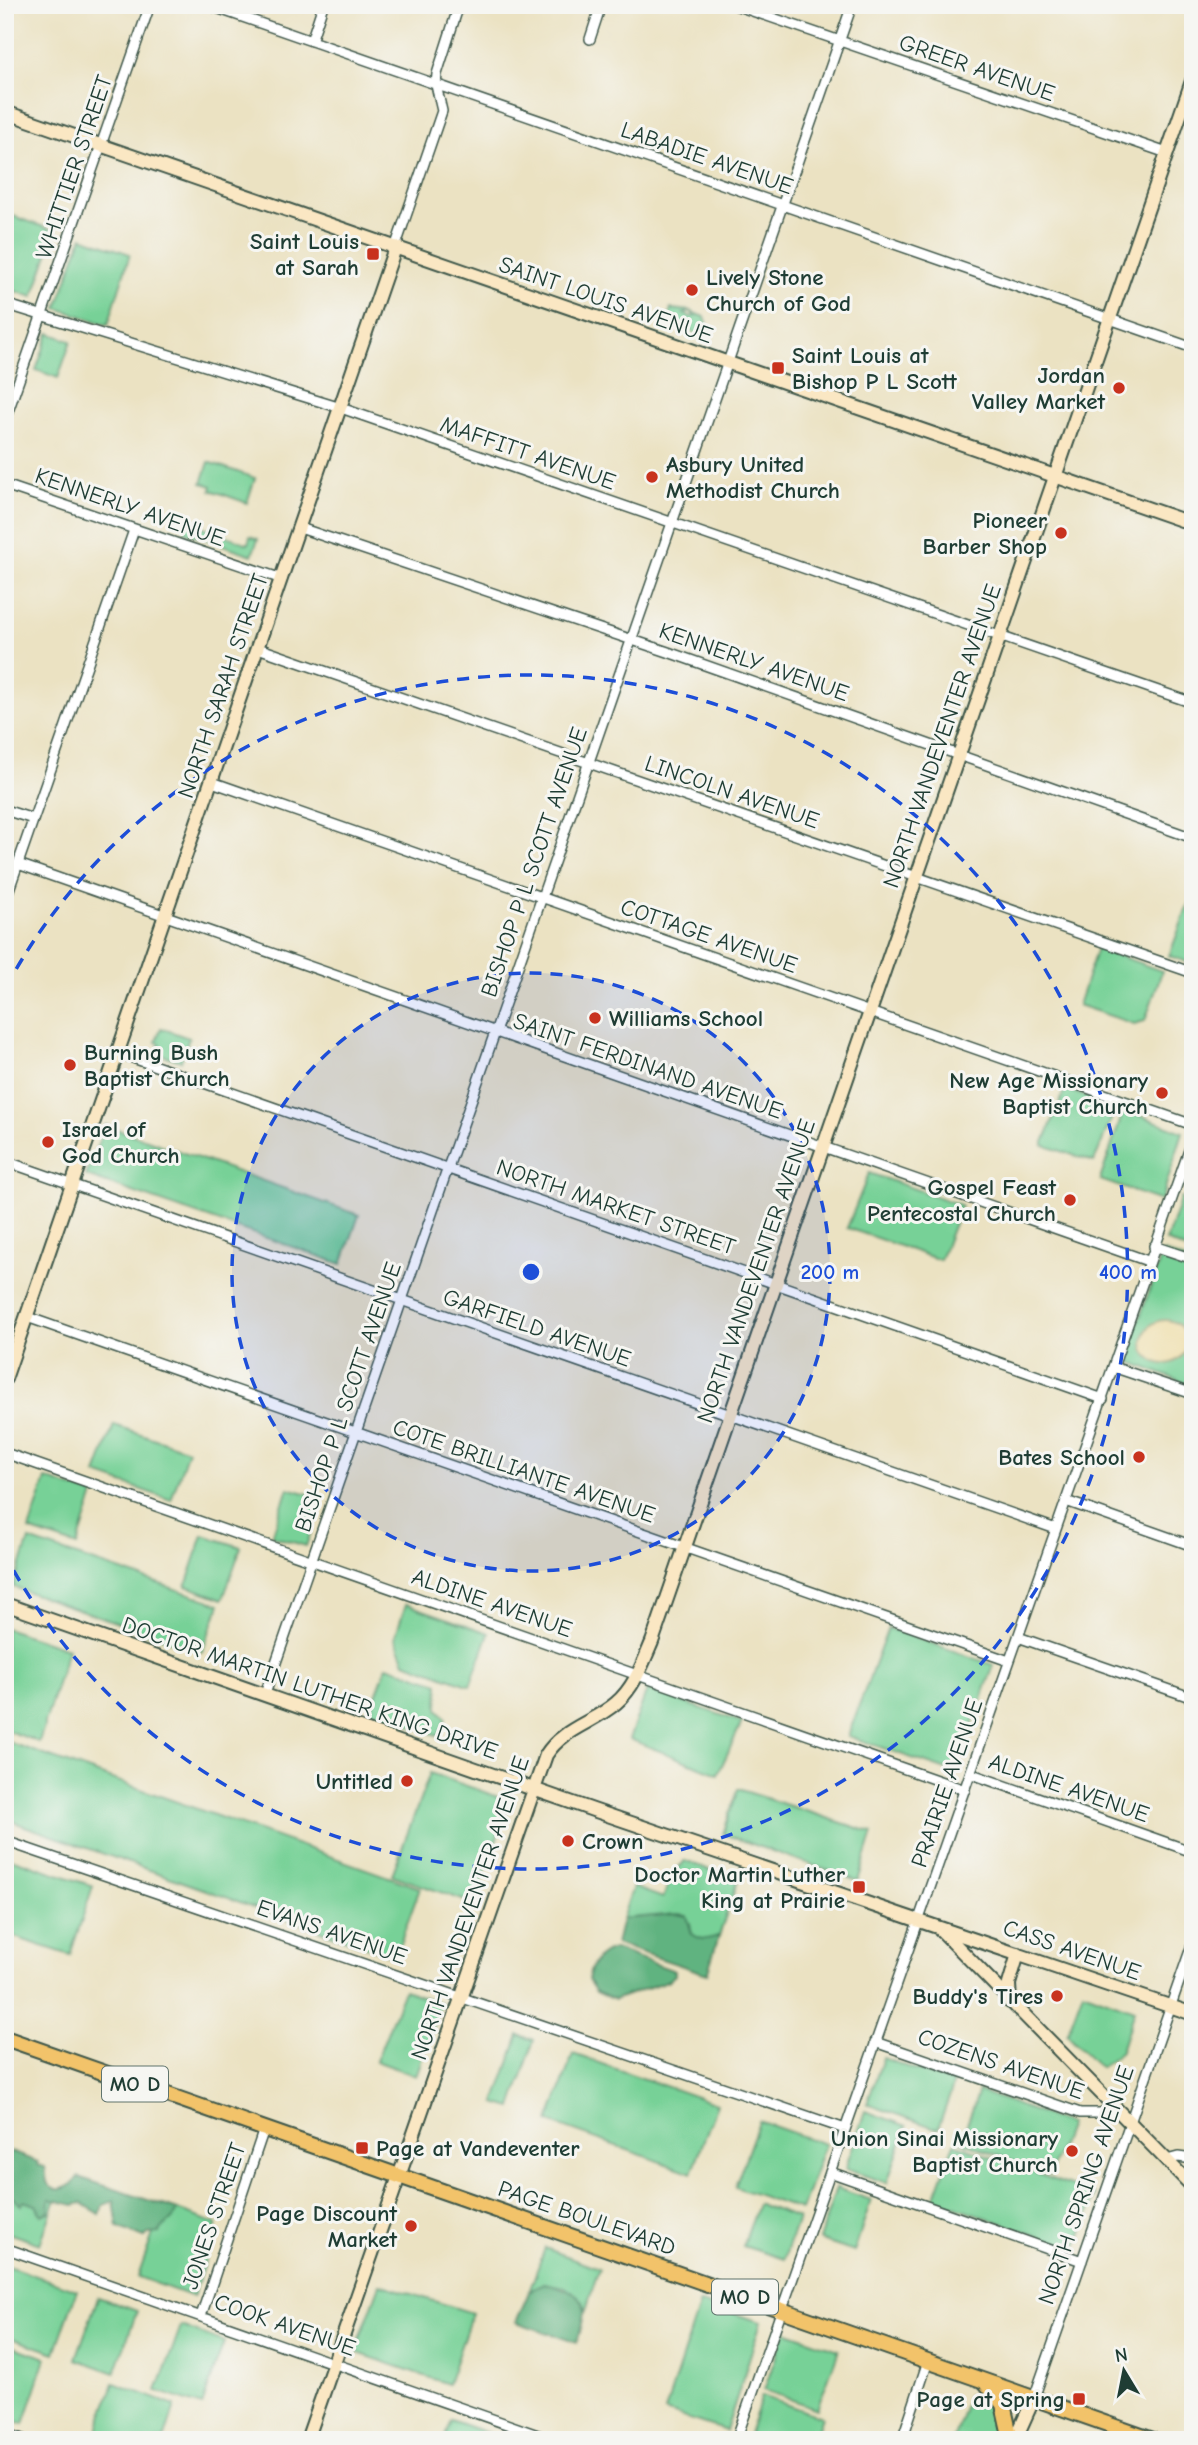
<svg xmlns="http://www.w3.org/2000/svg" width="1198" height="2445" font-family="'Comic Neue',sans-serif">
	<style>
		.green { fill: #77d197; stroke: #4b8766; stroke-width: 2 }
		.forest { fill: #61b380; stroke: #40785a; stroke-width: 2 }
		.sand { fill: #eeda9e; stroke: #868c69; stroke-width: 2 }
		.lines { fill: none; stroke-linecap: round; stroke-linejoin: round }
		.street-casing { stroke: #3e5649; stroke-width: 12 }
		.secondary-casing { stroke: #3e5649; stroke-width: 16 }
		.primary-casing { stroke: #3e5649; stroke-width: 18 }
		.street { stroke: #fff; stroke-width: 9 }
		.secondary { stroke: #fae7c3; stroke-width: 12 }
		.primary { stroke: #f2c36a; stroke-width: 14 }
		.ring { fill: none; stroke: #1d4ed8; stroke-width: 3.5; stroke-dasharray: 12 9 }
		.poi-dot { fill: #c8321e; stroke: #f6f6f2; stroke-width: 2.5 }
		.labels { text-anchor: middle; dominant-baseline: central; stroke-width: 6; stroke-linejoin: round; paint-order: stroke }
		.shield { fill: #f6f6f2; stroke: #60746d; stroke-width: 2 }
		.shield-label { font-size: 21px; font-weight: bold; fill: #1f3d34 }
		.street-label { font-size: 23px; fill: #1f3d34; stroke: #f6f6f2 }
		.poi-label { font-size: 23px; font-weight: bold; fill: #1f3d34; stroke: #f6f6f2; text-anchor: end }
		.centre { fill: #1d4ed8; stroke: #f6f6f2; stroke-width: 3.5 }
		.ring-label { font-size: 21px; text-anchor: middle; font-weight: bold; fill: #1d4ed8; stroke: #f6f6f2; stroke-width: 6; stroke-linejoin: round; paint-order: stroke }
	</style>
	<rect width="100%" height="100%" fill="#f6f6f2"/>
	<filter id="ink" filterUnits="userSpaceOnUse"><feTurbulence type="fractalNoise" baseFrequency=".0143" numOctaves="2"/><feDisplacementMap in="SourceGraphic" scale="14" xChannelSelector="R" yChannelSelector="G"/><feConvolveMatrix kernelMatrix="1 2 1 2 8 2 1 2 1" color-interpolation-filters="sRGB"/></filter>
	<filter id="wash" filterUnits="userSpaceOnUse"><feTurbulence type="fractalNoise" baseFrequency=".00686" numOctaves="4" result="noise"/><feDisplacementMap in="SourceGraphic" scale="28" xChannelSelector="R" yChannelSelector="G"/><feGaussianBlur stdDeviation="1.57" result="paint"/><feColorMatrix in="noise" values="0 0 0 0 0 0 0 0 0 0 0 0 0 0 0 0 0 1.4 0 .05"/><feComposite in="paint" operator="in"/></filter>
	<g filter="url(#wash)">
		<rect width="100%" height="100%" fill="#ebe2c2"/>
		<path class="green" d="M10,215L56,231L33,297L5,288V228Z
			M82,237L130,254L108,325L57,308Z
			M671,309L690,311L684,314L691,317L695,316L691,312L705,317L708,325L704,336L666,323Z
			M49,333L71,341L58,378L36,370Z
			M209,462L255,478L247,503L211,490L212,486L202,483Z
			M188,521L248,544L250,536L258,539L252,555L184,532Z
			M1189,903L1193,905V964L1169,956Z
			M1097,948L1162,971L1145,1021L1134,1024L1078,1005Z
			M161,1028L189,1038L181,1061L156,1053L160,1043L156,1042Z
			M1065,1089L1116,1107L1094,1162L1043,1145Z
			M1124,1109L1183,1132L1161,1201L1100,1180Z
			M105,1125L359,1215L342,1264L86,1176Z
			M869,1173L961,1205L940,1260L847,1228Z
			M1181,1198L1193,1203V1253L1166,1241Z
			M1163,1252L1193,1263V1386L1125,1360Z
			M114,1425L188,1450L171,1500L96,1474Z
			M46,1479L94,1495L77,1546L29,1530Z
			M288,1488L323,1498L306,1546L272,1536Z
			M203,1535L241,1547L223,1599L186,1586Z
			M29,1540L220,1604L202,1652L13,1587Z
			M406,1604L489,1633L470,1686L405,1662L395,1637Z
			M5,1628L68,1649L39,1742L5,1730Z
			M888,1628L994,1665L955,1773L848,1736Z
			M387,1666L439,1683L438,1709L446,1718L439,1736L370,1711Z
			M647,1690L742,1722L718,1774L629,1739Z
			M5,1741L420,1888L395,1957L5,1819Z
			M430,1773L510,1801L474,1904L392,1875Z
			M738,1789L873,1833L858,1881L723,1834Z
			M5,1856L93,1886L70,1955L5,1934Z
			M685,1861L738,1880L719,1936C707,1939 704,1942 692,1934L690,1923L682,1914L622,1919L633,1887L663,1898L674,1872Z
			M404,1990L441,2003L416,2076L376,2061Z
			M1083,1991L1134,2010L1121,2051L1100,2068L1067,2034Z
			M519,2035L534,2040L512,2108L495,2103Z
			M573,2054L717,2104L692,2173L549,2122Z
			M883,2058L954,2083L938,2129L867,2104Z
			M979,2091L1069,2124L1050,2175L961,2141Z
			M865,2111L907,2126L887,2183L845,2169Z
			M759,2121L825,2144L801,2210L735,2187Z
			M954,2143L1095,2195L1077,2246L1072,2248L934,2199Z
			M5,2154L56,2199L40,2244L5,2232Z
			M836,2188L871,2200L854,2252L819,2240Z
			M758,2204L798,2218L784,2259L743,2246Z
			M163,2205L217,2224L193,2297L138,2277Z
			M545,2248L599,2268L585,2313L583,2301L565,2287L544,2283L529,2292Z
			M5,2265L77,2290L55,2353L5,2336Z
			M380,2284L472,2313L448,2384L355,2352Z
			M98,2297L137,2311L115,2373L76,2359Z
			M700,2303L761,2322L726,2431L665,2411Z
			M181,2326L224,2342L202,2406L157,2391Z
			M785,2331L839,2350L817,2409L764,2390Z
			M5,2344L46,2358L24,2424L5,2417Z
			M114,2383L175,2406L164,2440H94Z
			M968,2395C998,2406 1005,2408 992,2440H953Z
			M762,2396L822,2417L814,2440H747Z
			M451,2420L507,2440H444Z"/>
		<path class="forest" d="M676,1914L687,1916L692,1934C704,1942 707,1939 719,1936L707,1974L616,1944L622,1919Z
			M614,1949L675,1971V1975L669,1980L614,2000L596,1992L588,1980C591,1965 597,1953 614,1949Z
			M5,2150L38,2162V2165L45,2167C47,2173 45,2180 48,2184C57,2196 73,2185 78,2177L178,2210C175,2221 163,2224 159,2233L148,2234L144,2238L118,2227L114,2201L104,2205L99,2214L82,2203L74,2205L50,2199L49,2212L41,2215L36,2205L23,2201L21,2205L5,2190Z
			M544,2283C588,2296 590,2296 577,2343L516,2322L529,2292Z"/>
		<path class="sand" d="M1143 1342a22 22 0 1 1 44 0a22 22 0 1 1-44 0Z"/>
	</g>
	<g filter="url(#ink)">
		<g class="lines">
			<g class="street-casing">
				<path id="street" d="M208,5L1193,348
					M735,5L1167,153
					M590,39L601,5
					M311,41L323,5
					M395,248L442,111L436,85L437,74L459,5
					M5,304L341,408L1193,703
					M5,420L150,5
					M5,485L282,579
					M300,528L668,652L1193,838
					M258,648L1193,973
					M212,782L1193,1125
					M5,810L33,819
					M18,864L1148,1261
					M5,901L134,530
					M116,1052L1103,1399
					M5,1161L1056,1529
					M1154,1246L1193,1259
					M27,1317L1009,1661
					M1113,1367L1193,1394
					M5,1453L965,1790
					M1066,1501L1193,1546
					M1018,1637L1193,1698
					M265,1694L852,5
					M972,1774L1193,1852
					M5,1841L845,2129
					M875,2042L1080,2113H1100L1115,2107
					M1167,2160L1178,2157L1193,2159
					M830,2172L1082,2261
					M5,2248L552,2440
					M201,2316L264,2129
					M1034,2398L1193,1942
					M5,2433L26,2440
					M736,2440L1193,1139
					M902,2440L928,2361"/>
			</g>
			<g class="secondary-casing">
				<path id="secondary" d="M5,112L1193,524
					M5,1379L395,248
					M5,1604L593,1810L1193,2014
					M940,1929L1193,2187
					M1010,2002L1009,1984L1018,1954
					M307,2440L546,1755C563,1728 593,1723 616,1703C634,1688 643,1663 652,1642L1193,78
					M1015,2440L1034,2398"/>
			</g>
			<g class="primary-casing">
				<path id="primary" d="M5,2038L1153,2440
					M986,2383L1003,2404L1011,2440"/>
			</g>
			<use href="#street" class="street"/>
			<use href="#secondary" class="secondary"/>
			<use href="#primary" class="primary"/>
		</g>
	</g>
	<circle cx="531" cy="1272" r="299" fill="#1d4ed8" fill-opacity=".12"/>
	<g class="ring">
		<circle cx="531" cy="1272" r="299"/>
		<path d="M6 987A597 597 0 1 1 6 1557"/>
	</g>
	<g class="poi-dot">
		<rect x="366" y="247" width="14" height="14" rx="3.5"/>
		<circle cx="692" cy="290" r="7"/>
		<rect x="771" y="361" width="14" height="14" rx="3.5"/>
		<circle cx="1119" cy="388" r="7"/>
		<circle cx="652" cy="477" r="7"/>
		<circle cx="1061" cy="533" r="7"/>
		<circle cx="595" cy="1018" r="7"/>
		<circle cx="70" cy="1065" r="7"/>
		<circle cx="1162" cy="1093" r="7"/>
		<circle cx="48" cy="1142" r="7"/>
		<circle cx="1070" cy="1200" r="7"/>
		<circle cx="1139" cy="1457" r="7"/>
		<circle cx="407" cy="1781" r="7"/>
		<circle cx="568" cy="1841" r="7"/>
		<rect x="852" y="1880" width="14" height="14" rx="3.5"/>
		<circle cx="1057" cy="1996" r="7"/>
		<rect x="355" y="2141" width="14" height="14" rx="3.5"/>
		<circle cx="1072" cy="2151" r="7"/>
		<circle cx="411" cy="2226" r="7"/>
		<rect x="1072" y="2392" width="14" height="14" rx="3.5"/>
	</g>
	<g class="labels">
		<g class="shield">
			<rect x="102" y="2066.5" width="66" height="35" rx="5"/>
			<rect x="712" y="2279.5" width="66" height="35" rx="5"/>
		</g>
		<g class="shield-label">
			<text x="135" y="2084">MO D</text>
			<text x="745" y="2297">MO D</text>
		</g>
		<g class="street-label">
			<text transform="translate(977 68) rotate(19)">GREER AVENUE</text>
			<text transform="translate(707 158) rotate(19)">LABADIE AVENUE</text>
			<text transform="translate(74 167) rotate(-71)">WHITTIER STREET</text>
			<text transform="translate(606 300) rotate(19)">SAINT LOUIS AVENUE</text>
			<text transform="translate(528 453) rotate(19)">MAFFITT AVENUE</text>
			<text transform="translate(130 507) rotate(19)">KENNERLY AVENUE</text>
			<text transform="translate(754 662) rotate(19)">KENNERLY AVENUE</text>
			<text transform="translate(223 686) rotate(-71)">NORTH SARAH STREET</text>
			<text transform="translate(942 736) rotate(-71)">NORTH VANDEVENTER AVENUE</text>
			<text transform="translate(732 792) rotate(19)">LINCOLN AVENUE</text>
			<text transform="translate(534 862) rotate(-71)">BISHOP P L SCOTT AVENUE</text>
			<text transform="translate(709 936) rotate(19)">COTTAGE AVENUE</text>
			<text transform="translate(648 1066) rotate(19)">SAINT FERDINAND AVENUE</text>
			<text transform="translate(616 1207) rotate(19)">NORTH MARKET STREET</text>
			<text transform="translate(756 1271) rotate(-71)">NORTH VANDEVENTER AVENUE</text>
			<text transform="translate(537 1328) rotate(19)">GARFIELD AVENUE</text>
			<text transform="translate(348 1397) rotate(-71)">BISHOP P L SCOTT AVENUE</text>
			<text transform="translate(524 1471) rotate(19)">COTE BRILLIANTE AVENUE</text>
			<text transform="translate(492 1603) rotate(19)">ALDINE AVENUE</text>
			<text transform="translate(310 1688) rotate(19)">DOCTOR MARTIN LUTHER KING DRIVE</text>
			<text transform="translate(947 1783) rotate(-71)">PRAIRIE AVENUE</text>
			<text transform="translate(1069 1788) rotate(19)">ALDINE AVENUE</text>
			<text transform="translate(470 1908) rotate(-71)">NORTH VANDEVENTER AVENUE</text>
			<text transform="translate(332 1932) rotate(19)">EVANS AVENUE</text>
			<text transform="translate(1072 1950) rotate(19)">CASS AVENUE</text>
			<text transform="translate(1001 2064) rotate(19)">COZENS AVENUE</text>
			<text transform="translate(1086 2185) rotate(-71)">NORTH SPRING AVENUE</text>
			<text transform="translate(214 2216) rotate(-71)">JONES STREET</text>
			<text transform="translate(587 2218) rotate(19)">PAGE BOULEVARD</text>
			<text transform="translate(285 2325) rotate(19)">COOK AVENUE</text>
		</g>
		<g class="poi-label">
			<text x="359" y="241">Saint Louis<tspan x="359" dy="26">at Sarah</tspan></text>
			<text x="706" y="277" text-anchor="start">Lively Stone<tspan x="706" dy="26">Church of God</tspan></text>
			<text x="792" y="355" text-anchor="start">Saint Louis at<tspan x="792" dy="26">Bishop P L Scott</tspan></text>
			<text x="1105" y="375">Jordan<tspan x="1105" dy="26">Valley Market</tspan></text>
			<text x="666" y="464" text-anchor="start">Asbury United<tspan x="666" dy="26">Methodist Church</tspan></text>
			<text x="1047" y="520">Pioneer<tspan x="1047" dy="26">Barber Shop</tspan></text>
			<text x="609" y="1018" text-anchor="start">Williams School</text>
			<text x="84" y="1052" text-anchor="start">Burning Bush<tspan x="84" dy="26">Baptist Church</tspan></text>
			<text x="1148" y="1080">New Age Missionary<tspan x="1148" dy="26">Baptist Church</tspan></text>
			<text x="62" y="1129" text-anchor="start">Israel of<tspan x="62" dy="26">God Church</tspan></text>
			<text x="1056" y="1187">Gospel Feast<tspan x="1056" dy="26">Pentecostal Church</tspan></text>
			<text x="1125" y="1457">Bates School</text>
			<text x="393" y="1781">Untitled</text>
			<text x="582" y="1841" text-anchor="start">Crown</text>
			<text x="845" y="1874">Doctor Martin Luther<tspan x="845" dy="26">King at Prairie</tspan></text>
			<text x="1043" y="1996">Buddy's Tires</text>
			<text x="1058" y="2138">Union Sinai Missionary<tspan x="1058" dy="26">Baptist Church</tspan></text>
			<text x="376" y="2148" text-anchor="start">Page at Vandeventer</text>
			<text x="397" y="2213">Page Discount<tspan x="397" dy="26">Market</tspan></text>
			<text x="1065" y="2399">Page at Spring</text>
		</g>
	</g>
	<circle cx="531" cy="1272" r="10" class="centre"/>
	<g class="ring-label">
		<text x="830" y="1279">200 m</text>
		<text x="1128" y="1279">400 m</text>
	</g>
	<rect width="1198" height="2445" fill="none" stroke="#f6f6f2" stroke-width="28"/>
	<g transform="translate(1124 2371) rotate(350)" stroke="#f6f6f2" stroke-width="5" paint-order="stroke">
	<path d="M0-5L12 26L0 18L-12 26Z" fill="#1f3d34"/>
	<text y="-10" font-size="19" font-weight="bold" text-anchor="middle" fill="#1f3d34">N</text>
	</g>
</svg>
